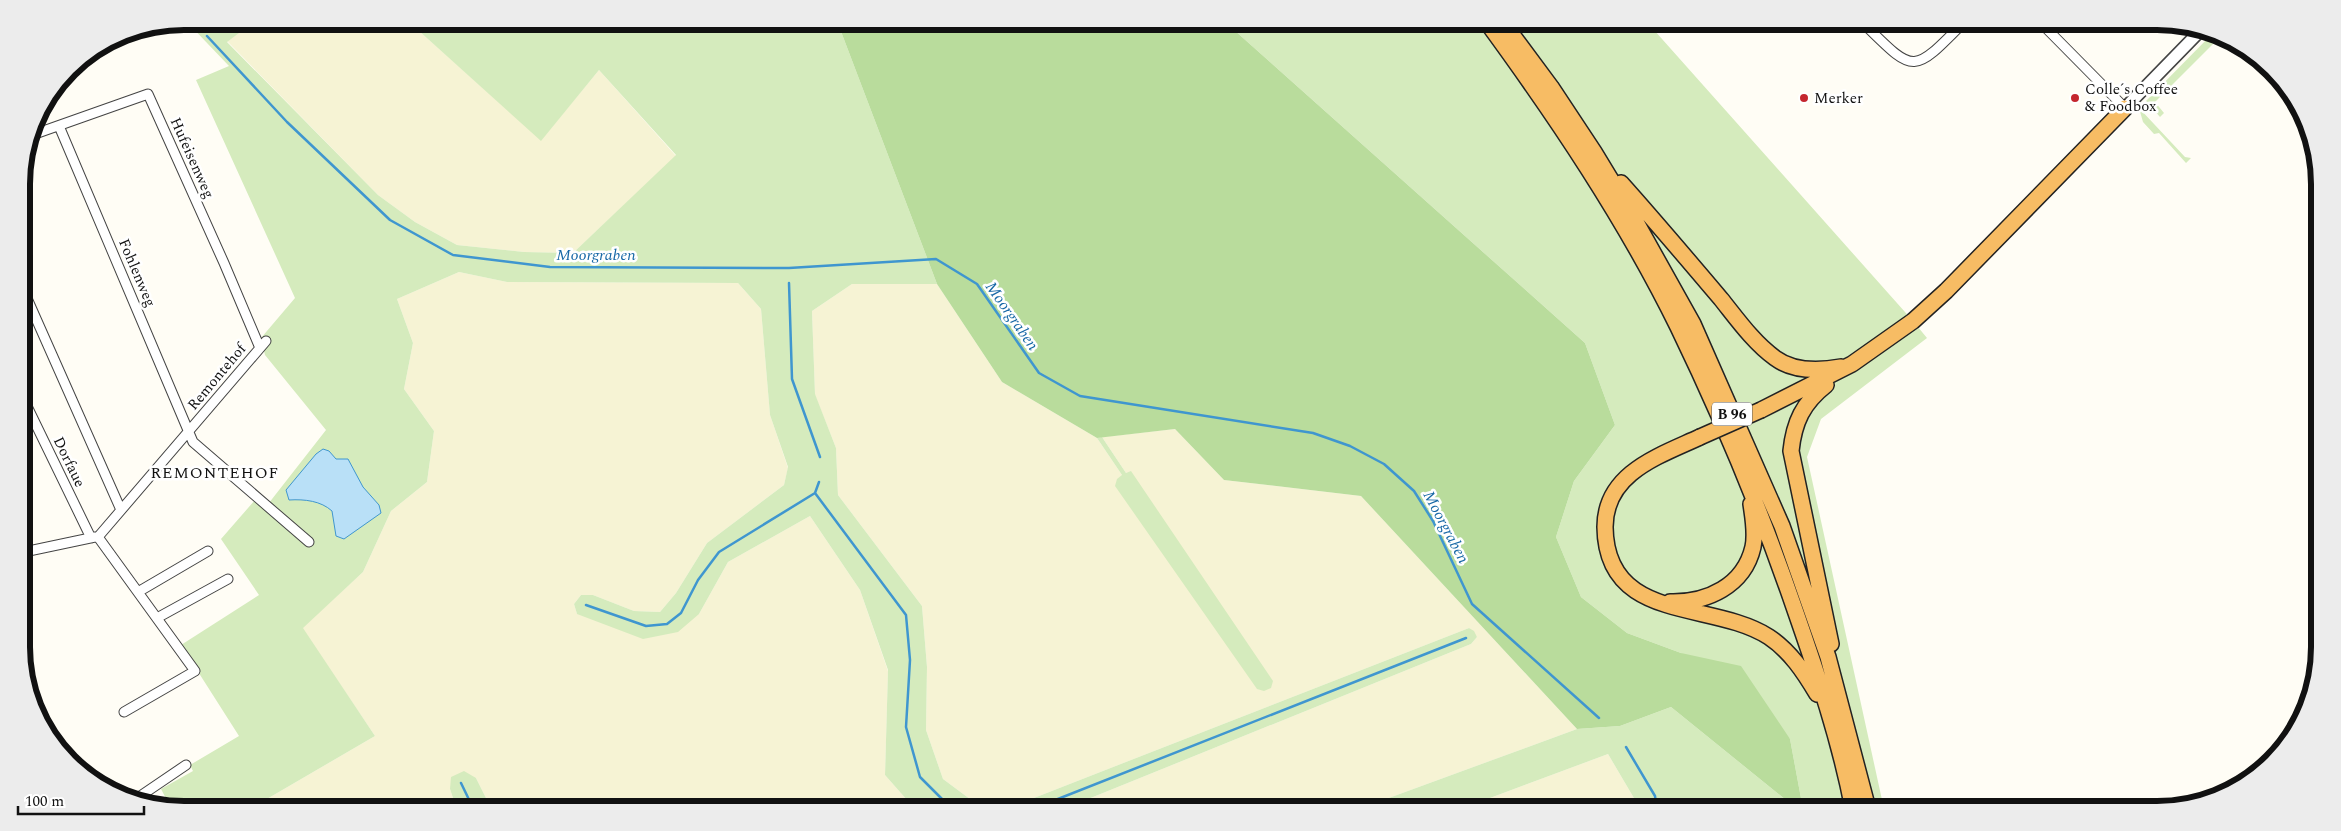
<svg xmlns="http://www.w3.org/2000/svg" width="2341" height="831" font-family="Spectral,serif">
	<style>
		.farmland { fill: #f6f3d4 }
		.green { fill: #d5ebbd }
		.forest { fill: #b9dc9c }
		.water { fill: #b9e0f7; stroke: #3f96cf }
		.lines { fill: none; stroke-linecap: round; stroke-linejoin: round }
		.stream { stroke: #3f96cf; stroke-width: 2.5 }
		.minor-casing { stroke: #444; stroke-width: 11 }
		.tertiary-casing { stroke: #444; stroke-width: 14 }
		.trunk-casing { stroke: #222; stroke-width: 18 }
		.minor { stroke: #fff; stroke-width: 9 }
		.tertiary { stroke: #fff; stroke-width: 11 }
		.trunk { stroke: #f7bc64; stroke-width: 15 }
		.trunk-bridge-casing { stroke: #222; stroke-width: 18; stroke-linecap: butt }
		.trunk-bridge { stroke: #f7bc64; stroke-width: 15 }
		.poi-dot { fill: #c4262e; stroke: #fff; stroke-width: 2 }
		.labels { text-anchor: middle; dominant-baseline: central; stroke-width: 5; stroke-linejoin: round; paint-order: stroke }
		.shield { fill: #fff; stroke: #585858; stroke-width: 1 }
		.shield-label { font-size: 14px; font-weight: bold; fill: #111 }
		.poi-label { font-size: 15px; fill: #111; stroke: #fff; text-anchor: start }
		.street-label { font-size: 15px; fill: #111; stroke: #fff }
		.water-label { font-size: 16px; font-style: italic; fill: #1768a6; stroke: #fff }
		.neighbourhood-label { font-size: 16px; letter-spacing: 1px; fill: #111; stroke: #fff }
		.rim { fill: none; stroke: #111; stroke-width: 6 }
	</style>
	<rect width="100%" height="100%" fill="#fffdf5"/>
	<path class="farmland" d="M255,21H408L541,140L599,70L676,156L573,253L524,252L457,245L415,222L378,195L227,41Z
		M459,272L507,282L738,283L761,309L770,415L788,468L784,485L707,543L676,593L660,612L634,611L593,595H581L574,604L577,614H699L728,562L810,516L860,590L888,671L885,775L907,800L919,810H492L476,778L450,789L457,810H248L375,736L302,628L363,572L391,511L427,482L434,431L404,389L413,343L397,299Z
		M852,284H937L1002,382L1097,438L1122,475L1131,471L1126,473L1102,437L1175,429L1224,480L1361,496L1577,729L1356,810H1061L1471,644L1477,637L1469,628L1003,810L982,808L943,779L926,730L927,667L922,606L838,495L836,448L815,395L812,311Z
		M1608,754L1641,810H1458Z"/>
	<path class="green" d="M186,21H255L227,42L378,195L415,222L457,245L524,252L573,253L676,155L599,70L541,141L408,21H837L937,284H852L812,311L815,394L836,448L838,495L922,606L927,667L926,730L943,779L982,808L992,810H919L907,800L885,775L888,670L860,590L810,516L728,562L699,614L678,632L643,639L577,614L574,604L581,595H593L634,611L660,612L676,593L707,543L784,485L788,467L770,415L761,309L738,283L507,282L459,272L397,299L413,343L404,389L434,431L427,482L391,511L363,572L303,628L375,736L248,810H184L171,808L161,789L193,771L190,765L239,736L181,645L259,595L221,539L255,500L265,508L326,430L265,355L261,338L295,298L196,80L229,66Z
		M1224,21H1646L1913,321L1927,338L1821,419L1807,457L1884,809H1803L1790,739L1681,653L1627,633L1581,597L1556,537L1574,481L1615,425L1585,343Z
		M2213,33L2218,36L2217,40L2155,102L2164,113L2160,117L2146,101Z
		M2139,108L2185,157L2191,158L2186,163L2159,133L2154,134L2143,122Z
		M1102,437L1126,473L1131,471L1273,681L1271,688L1264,691L1257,689L1115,486L1117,479L1122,475L1097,438Z
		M1469,628L1474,631L1477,637L1471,644L1061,810H1003Z
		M1671,707L1797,809L1641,810L1608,754L1458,810H1356L1577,729L1620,726Z
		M464,771L476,778L492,810H457L450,789L451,777Z"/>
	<path class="forest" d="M837,21H1224L1585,343L1615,425L1574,481L1556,537L1581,597L1627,633L1681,653L1741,666L1790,739L1803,809H1797L1671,707L1620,726L1577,729L1361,496L1224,480L1175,429L1097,438L1002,382L937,284Z"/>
	<path class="water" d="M323,449L329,451L336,459H348L363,487L379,505L381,513L344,539L336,536L332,511C321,501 305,499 289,500L286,490L316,454Z"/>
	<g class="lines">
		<path class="stream" d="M192,21L194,23
			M207,36L287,122L390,220L453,255L550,267L789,268L936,259L977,284L1039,373L1080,396L1313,433L1350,446L1384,464L1414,491L1433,521L1472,604L1599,718
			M789,283L792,379L820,457
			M819,482L815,493L906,615L910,660L906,727L920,777L953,810
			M586,605L646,626L667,624L681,613L698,580L719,552L815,493
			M1626,747L1655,796L1657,810
			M461,783L474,810
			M1035,808L1466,638"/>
		<g class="minor-casing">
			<path id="minor" d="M1861,21C1915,74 1911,76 1965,21
				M2039,21L2125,108
				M59,126L193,442L309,542
				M32,135L148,94L224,263L260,348
				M22,287L121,510
				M23,398L91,538
				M98,537L266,341
				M98,537L195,671L124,712
				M24,552L95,537
				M138,592L208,551
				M157,618L228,579
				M24,670L40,710
				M133,801L186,765"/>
		</g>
		<g class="tertiary-casing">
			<path id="tertiary" d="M2125,108L2202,29"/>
		</g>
		<g class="trunk-casing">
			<path id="trunk" d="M1486,21C1557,118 1625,219 1678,327C1722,418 1761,511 1794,607C1817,673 1840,741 1853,809
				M1502,21L1551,87L1594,152L1631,213L1693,324L1782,526L1828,657L1868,809
				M1621,183C1655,221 1688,260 1721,299C1737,319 1754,343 1775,358C1794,372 1819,371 1841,367
				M1826,385C1803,403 1794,422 1791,451L1831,644
				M1761,410L1852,364L1913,321L1946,291L2125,108
				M1700,437C1659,456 1605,473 1605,527C1606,624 1712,600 1769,637C1790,651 1804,672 1817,694
				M1670,602C1707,603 1744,586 1753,547C1756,533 1753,518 1751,504"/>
		</g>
		<use href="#minor" class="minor"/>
		<use href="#tertiary" class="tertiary"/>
		<use href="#trunk" class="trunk"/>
		<g class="trunk-bridge-casing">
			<path id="trunk-bridge" d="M1700,437L1761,410"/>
		</g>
		<use href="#trunk-bridge" class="trunk-bridge"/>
	</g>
	<g class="poi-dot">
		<circle cx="1804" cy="98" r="5"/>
		<circle cx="2075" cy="98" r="5"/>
	</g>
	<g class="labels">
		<rect class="shield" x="1712" y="402.5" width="40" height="23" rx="4"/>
		<g class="shield-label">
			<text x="1732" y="414">B 96</text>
		</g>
		<g class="poi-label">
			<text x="2085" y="89">Colle´s Coffee<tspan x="2085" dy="17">&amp; Foodbox</tspan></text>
			<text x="1814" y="98">Merker</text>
		</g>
		<g class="street-label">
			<text transform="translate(192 158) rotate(66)">Hufeisenweg</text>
			<text transform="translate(137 273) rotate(67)">Fohlenweg</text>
			<text transform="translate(217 377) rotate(-50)">Remontehof</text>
			<text transform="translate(69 462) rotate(64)">Dorfaue</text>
		</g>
		<g class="water-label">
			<text x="596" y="255">Moorgraben</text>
			<text transform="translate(1012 316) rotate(55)">Moorgraben</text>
			<text transform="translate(1446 527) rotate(62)">Moorgraben</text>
		</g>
		<g class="neighbourhood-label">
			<text x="215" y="473">REMONTEHOF</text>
		</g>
	</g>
	<path d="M0 0H2341V831H0ZM184 30H2157A154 154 0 0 1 2311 184V647A154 154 0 0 1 2157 801H184A154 154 0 0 1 30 647V184A154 154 0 0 1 184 30Z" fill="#ececec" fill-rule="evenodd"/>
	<path class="rim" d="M184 30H2157A154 154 0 0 1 2311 184V647A154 154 0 0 1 2157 801H184A154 154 0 0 1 30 647V184A154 154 0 0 1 184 30Z"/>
	<path d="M18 806v8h126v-8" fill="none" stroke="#111111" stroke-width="2.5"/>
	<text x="25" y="806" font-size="15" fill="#111111" stroke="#ffffff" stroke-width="4" paint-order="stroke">100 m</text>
</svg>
